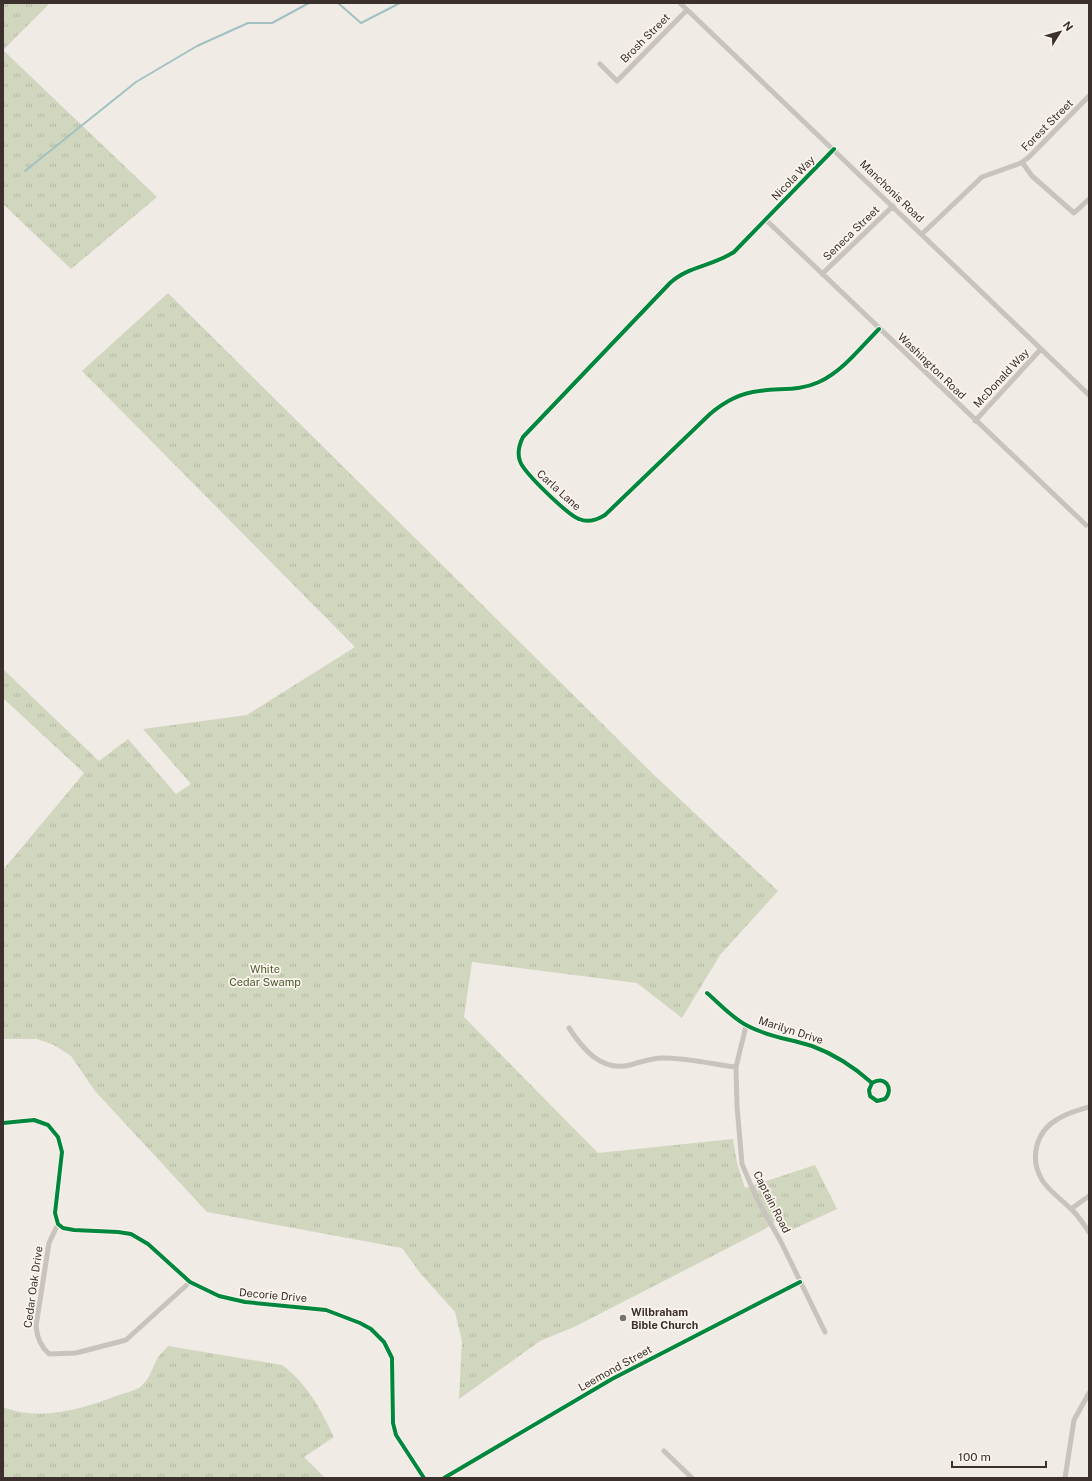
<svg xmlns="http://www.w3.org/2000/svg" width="1092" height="1481" font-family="'Public Sans',sans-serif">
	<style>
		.park { fill: url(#park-tufts) }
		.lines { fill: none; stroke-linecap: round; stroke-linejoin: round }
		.stream { stroke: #a1c2c1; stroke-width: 2 }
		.minor { stroke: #c9c3be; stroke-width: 5 }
		.cycleway-casing { stroke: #fbf5ee; stroke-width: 6 }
		.cycleway { stroke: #00873e; stroke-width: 4 }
		.poi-dot { fill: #7a716c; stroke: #fbf5ee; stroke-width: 1.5 }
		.labels { text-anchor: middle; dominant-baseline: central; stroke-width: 3.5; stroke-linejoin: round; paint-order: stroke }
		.street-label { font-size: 11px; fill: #3b302b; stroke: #fbf5ee }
		.park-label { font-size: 11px; fill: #4a5a2e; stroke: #fbf5ee }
		.poi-label { font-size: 11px; font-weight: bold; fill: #3b302b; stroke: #fbf5ee; text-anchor: start }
	</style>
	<defs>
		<pattern id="park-tufts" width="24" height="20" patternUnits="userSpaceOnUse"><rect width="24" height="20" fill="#d1d6bf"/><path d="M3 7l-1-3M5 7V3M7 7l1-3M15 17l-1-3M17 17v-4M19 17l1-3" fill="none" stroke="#b4b8a4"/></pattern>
	</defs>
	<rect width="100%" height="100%" fill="#f0ebe5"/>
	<path class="park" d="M3,3H50L3,50L157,197L71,269L3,204Z
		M168,293L653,774L778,891L720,955L682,1018L637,983L472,962L464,1017L598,1153L733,1139L737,1163L745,1188L815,1165L837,1209L785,1233L778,1219L765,1229L574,1327L540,1341L459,1399L462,1341L455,1312L421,1274L402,1248L207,1212L95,1091L71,1056L54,1045L37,1039H3V870L84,773L3,698V669L99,761L128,739L176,794L191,784L143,729L247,715L355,647L82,371Z
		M168,1346L282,1365C307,1383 321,1410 334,1437L304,1457L325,1478H3V1407C41,1422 82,1409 119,1395C125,1393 133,1391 139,1388C150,1380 152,1368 158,1357C161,1353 165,1350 168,1346Z"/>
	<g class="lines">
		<path class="stream" d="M338,3L361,23L400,3
			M25,171L136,82L197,46L248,23H272L309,3"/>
		<path class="minor" d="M680,3L1089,395
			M600,64L617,81L687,10
			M834,149L734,252C713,266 688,266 670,283L523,437C519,445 517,453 520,461C523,472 568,515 579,519C588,523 597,520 605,515L710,414C724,402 740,393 759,391C780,388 800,391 819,382C843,371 861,347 879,329
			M1022,162L1032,176L1074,213L1089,199
			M766,220L1086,525
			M922,234L982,177L1021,163L1029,157L1089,96
			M822,274L893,206
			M975,421L1041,349
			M707,993C720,1004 733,1019 748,1026C768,1037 791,1039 812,1046C834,1054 854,1067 872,1083C884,1075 895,1088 885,1099L877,1101L870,1096L869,1090L872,1083
			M746,1026L736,1067L737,1106L742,1164L756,1197L781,1242L825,1332
			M569,1028C583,1049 601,1072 630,1065C641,1062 651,1058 663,1058C687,1058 712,1064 736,1067
			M1089,1107C1079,1110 1067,1113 1058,1119C1036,1131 1029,1158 1042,1180C1049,1191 1061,1199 1070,1208C1078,1215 1083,1223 1089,1232
			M3,1123L34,1120L48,1125L58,1137L62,1152L55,1213L58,1224L63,1228L74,1230L118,1232L131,1234L148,1244L190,1282L219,1296L245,1302L326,1310L360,1323L371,1329L384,1342L392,1358L393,1423L396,1435L424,1478
			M1071,1209L1089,1196
			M58,1224L49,1243L36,1326C37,1337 40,1346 49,1354L76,1353L126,1340L190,1282
			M664,1451L692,1478
			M444,1478L612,1379L800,1282
			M1065,1478L1074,1420L1089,1393"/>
		<g class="cycleway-casing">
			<path id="cycleway" d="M834,149L734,252C713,266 688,266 670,283L523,437C519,445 517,453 520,461C523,472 568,515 579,519C588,523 597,520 605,515L710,414C724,402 740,393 759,391C780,388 800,391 819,382C843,371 861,347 879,329
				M707,993C720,1004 733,1019 748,1026C768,1037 791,1039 812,1046C834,1054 854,1067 872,1083C884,1075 895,1088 885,1099L877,1101L870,1096L869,1090L872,1083
				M3,1123L34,1120L48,1125L58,1137L62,1152L55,1213L58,1224L63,1228L74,1230L118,1232L131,1234L148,1244L190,1282L219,1296L245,1302L326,1310L360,1323L371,1329L384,1342L392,1358L393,1423L396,1435L424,1478
				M444,1478L612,1379L800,1282"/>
		</g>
		<use href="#cycleway" class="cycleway"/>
	</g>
	<circle class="poi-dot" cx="623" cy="1318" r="4"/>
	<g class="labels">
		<g class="street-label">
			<text transform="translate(645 38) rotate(-45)">Brosh Street</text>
			<text transform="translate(1047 125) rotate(-45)">Forest Street</text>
			<text transform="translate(793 178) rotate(-46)">Nicola Way</text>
			<text transform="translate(892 191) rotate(44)">Manchonis Road</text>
			<text transform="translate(851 233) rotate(-44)">Seneca Street</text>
			<text transform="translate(932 366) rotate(44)">Washington Road</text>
			<text transform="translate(1001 378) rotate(-47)">McDonald Way</text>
			<text transform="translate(559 490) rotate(42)">Carla Lane</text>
			<text transform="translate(791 1030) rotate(18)">Marilyn Drive</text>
			<text transform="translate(772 1202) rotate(63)">Captain Road</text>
			<text transform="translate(33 1287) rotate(-82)">Cedar Oak Drive</text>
			<text transform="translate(273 1295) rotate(5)">Decorie Drive</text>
			<text transform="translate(615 1368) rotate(-29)">Leemond Street</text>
		</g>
		<g class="park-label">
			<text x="265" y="969">White<tspan x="265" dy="13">Cedar Swamp</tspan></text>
		</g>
		<g class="poi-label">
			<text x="631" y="1312">Wilbraham<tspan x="631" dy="13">Bible Church</tspan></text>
		</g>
	</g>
	<rect width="1092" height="1481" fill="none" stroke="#3b302b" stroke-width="8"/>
	<g transform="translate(1060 32) rotate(53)" stroke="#fbf5ee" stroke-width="3" paint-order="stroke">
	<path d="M0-3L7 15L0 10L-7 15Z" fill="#3b302b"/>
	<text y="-6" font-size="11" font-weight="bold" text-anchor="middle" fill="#3b302b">N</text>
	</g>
	<path d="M952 1461v6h94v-6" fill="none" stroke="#3b302b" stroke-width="2"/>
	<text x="958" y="1461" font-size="12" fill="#3b302b" stroke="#fbf5ee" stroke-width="3" paint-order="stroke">100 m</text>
</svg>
